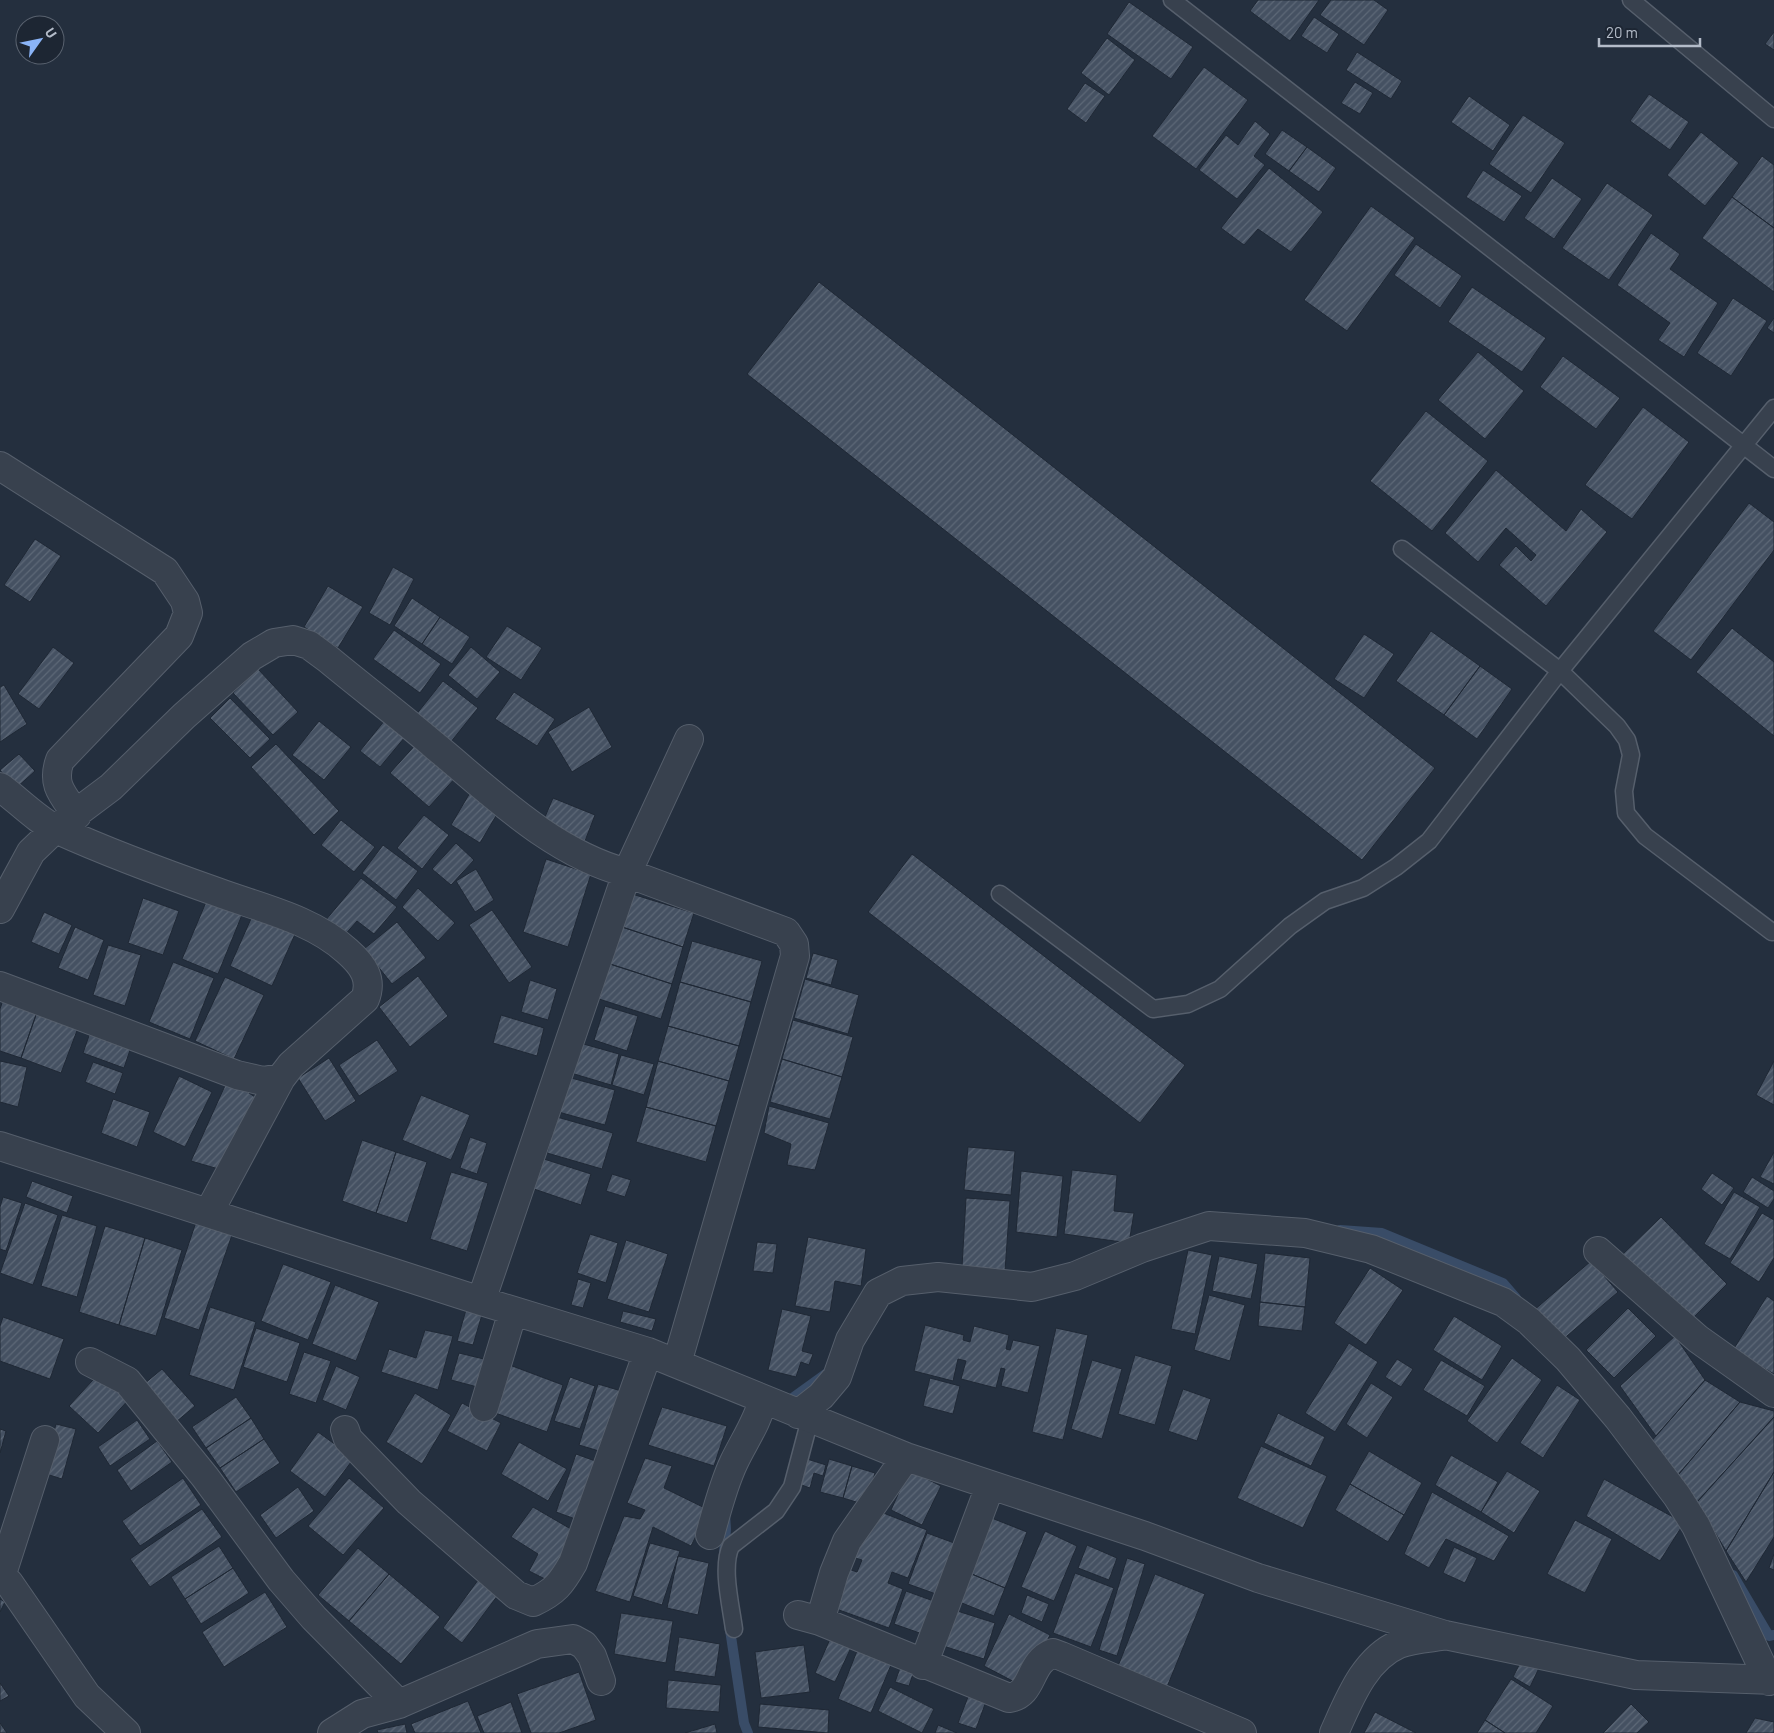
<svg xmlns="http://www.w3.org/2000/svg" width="1774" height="1733" font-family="Barlow,sans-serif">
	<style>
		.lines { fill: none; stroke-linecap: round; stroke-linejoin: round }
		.stream { stroke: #394c67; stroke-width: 10 }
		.building { fill: url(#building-hatch); stroke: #1f2835 }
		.service-casing { stroke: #565f6c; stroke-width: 19 }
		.minor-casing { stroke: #565f6c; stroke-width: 30 }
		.service { stroke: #38414e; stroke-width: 16 }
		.minor { stroke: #38414e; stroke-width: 28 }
	</style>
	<defs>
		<pattern id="building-hatch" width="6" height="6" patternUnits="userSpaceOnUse" patternTransform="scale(1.25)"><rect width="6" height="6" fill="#455162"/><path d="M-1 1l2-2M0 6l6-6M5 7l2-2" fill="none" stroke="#5d6877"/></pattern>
	</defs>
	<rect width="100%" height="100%" fill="#242f3e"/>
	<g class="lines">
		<path class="stream" d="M1340,1230L1382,1233L1503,1283L1516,1298
			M784,1404L827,1373
			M724,1554L726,1529L725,1514
			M1733,1575L1769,1636L1774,1635
			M729,1623L744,1723L748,1733"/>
	</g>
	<path class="building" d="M1258,0H1319L1290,41L1250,11Z
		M1331,0H1374L1388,10L1364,45L1320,15Z
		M1129,2L1193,47L1171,79L1107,34Z
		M1314,17L1339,34L1327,53L1301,36Z
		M1774,32V50L1765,44Z
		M1107,38L1135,60L1109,95L1081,73Z
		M1357,52L1402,81L1391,99L1346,70Z
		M1204,67L1248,100L1196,169L1152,136Z
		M1355,82L1373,93L1360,114L1341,103Z
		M1085,83L1105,96L1086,123L1067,109Z
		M1649,94L1689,122L1670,150L1630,121Z
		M1469,96L1510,125L1493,151L1451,122Z
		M1523,115L1565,143L1531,193L1489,164Z
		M1255,121L1270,134L1254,156L1265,165L1237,199L1199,170L1226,135L1238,145Z
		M1282,130L1307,147L1289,171L1265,154Z
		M1701,132L1739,163L1705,206L1667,175Z
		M1307,147L1336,168L1319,192L1289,171Z
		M1762,156L1774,165V228L1732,197Z
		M1269,168L1323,212L1291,252L1258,229L1244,245L1221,228Z
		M1483,170L1522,196L1504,222L1466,197Z
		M1552,178L1582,199L1554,239L1524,218Z
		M1607,183L1653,215L1609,280L1562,248Z
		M1732,197L1774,228V292L1702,238Z
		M1371,206L1415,238L1347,331L1304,300Z
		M1651,233L1680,254L1670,269L1718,303L1684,357L1658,340L1670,323L1617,285Z
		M1416,244L1462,276L1440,308L1394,275Z
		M819,282L1435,768L1362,860L747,374Z
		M1472,287L1546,338L1522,372L1448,322Z
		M1733,298L1767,321L1731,376L1697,353Z
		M1774,318V333L1767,328Z
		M1478,352L1524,391L1485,439L1438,400Z
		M1563,356L1620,398L1596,429L1540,387Z
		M1643,407L1689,442L1632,519L1585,485Z
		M1426,411L1488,461L1432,531L1370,481Z
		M1496,470L1566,531L1581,509L1607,532L1546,606L1499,565L1516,546L1531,561L1536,555L1506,528L1478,562L1445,533Z
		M1749,503L1774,522V550L1691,660L1653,631Z
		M35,539L61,556L30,602L4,585Z
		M393,567L414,579L390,625L369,613Z
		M328,586L363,607L338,648L304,627Z
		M412,598L440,617L422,644L394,626Z
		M440,617L470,637L452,664L422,644Z
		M507,626L542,648L521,680L486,657Z
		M1732,628L1774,662V736L1696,672Z
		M394,630L441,664L420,693L373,659Z
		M1431,631L1480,666L1444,715L1396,681Z
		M1364,634L1394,654L1364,698L1334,679Z
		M53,647L74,663L39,709L18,694Z
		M471,647L500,672L477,699L448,675Z
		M1480,666L1512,689L1477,739L1444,715Z
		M258,669L298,712L273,735L233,693Z
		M443,681L478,708L450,743L415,716Z
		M4,685L27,724L0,742V687Z
		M514,692L555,719L537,746L495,719Z
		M230,698L270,739L250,758L210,718Z
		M589,707L612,747L572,772L548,732Z
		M385,720L405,737L380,767L360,751Z
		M319,721L351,747L324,780L292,755Z
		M418,742L457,776L429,807L390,773Z
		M276,744L339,811L314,835L251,767Z
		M19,754L35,771L15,789L0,770Z
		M471,791L500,809L480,843L451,825Z
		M553,798L595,815L585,841L542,824Z
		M424,815L449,835L422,869L397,848Z
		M341,820L375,847L354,872L321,845Z
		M456,843L474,860L451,885L432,869Z
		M383,845L418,871L396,900L362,873Z
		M912,854L1185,1065L1140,1123L868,912Z
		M546,859L591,874L568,947L523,932Z
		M476,869L494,900L475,912L456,881Z
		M361,878L397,907L374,934L357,921L343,937L325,921Z
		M418,888L455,923L438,941L402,907Z
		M632,894L694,913L683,947L622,927Z
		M209,895L244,910L218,974L182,959Z
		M143,898L179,911L163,955L128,943Z
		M492,910L532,967L509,983L469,925Z
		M44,912L72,925L59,954L31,942Z
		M254,912L296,932L272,986L230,966Z
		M397,922L426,958L392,984L364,949Z
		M75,927L104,940L88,980L58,968Z
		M622,927L683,947L672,984L610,964Z
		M692,941L762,961L751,1002L680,982Z
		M108,945L141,955L125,1006L93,995Z
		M813,953L838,960L831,985L806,978Z
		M173,962L214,978L190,1039L149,1022Z
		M610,964L672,984L661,1019L599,999Z
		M418,976L448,1016L410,1047L379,1007Z
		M225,977L264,995L234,1059L195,1041Z
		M805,979L859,995L848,1034L794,1018Z
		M530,980L557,989L548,1020L521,1012Z
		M680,982L751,1002L739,1046L668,1026Z
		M3,1000L37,1012L21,1058L0,1051V1009Z
		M605,1006L638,1016L627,1051L594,1040Z
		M37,1012L78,1028L61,1073L21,1058Z
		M501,1015L544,1028L537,1056L493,1043Z
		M793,1020L853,1037L842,1077L782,1059Z
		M668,1026L739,1046L729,1081L658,1061Z
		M92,1027L133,1041L124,1068L83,1053Z
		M377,1040L398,1071L359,1096L339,1065Z
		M580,1043L619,1054L611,1085L571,1073Z
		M621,1055L654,1064L644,1095L612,1085Z
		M329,1058L356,1101L325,1121L298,1078Z
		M782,1059L842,1077L830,1119L770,1102Z
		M0,1061L27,1067L18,1107L0,1102Z
		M658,1061L729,1081L716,1126L646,1107Z
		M1774,1061V1105L1756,1095Z
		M93,1062L123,1073L115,1094L85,1082Z
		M179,1076L212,1092L185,1147L153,1132Z
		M564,1076L615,1090L605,1125L555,1111Z
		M228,1079L258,1099L222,1170L191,1161Z
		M421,1095L470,1115L451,1160L402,1140Z
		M113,1099L150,1112L137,1147L101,1133Z
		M769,1106L829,1123L815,1170L787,1165L791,1144L764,1133Z
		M646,1107L716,1126L706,1162L636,1142Z
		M557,1117L613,1133L602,1169L547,1153Z
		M470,1137L487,1143L477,1174L460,1168Z
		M362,1140L396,1152L376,1213L342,1201Z
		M968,1147L1015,1151L1011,1195L964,1190Z
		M396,1152L427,1162L407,1223L376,1213Z
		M1774,1152V1184L1760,1177Z
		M544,1159L591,1174L581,1205L534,1189Z
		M1072,1170L1117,1175L1114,1211L1134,1213L1129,1243L1064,1234Z
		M1021,1171L1063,1176L1057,1237L1016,1232Z
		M451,1172L488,1183L467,1251L430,1239Z
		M1712,1173L1734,1188L1722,1205L1701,1189Z
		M612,1174L631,1180L625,1197L606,1191Z
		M1752,1177L1774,1191V1199L1768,1208L1743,1192Z
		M32,1181L73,1196L67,1213L26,1197Z
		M1734,1192L1760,1207L1730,1259L1704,1244Z
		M3,1197L22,1203L6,1251L0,1249V1207Z
		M966,1198L1010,1201L1005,1271L962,1267Z
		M25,1203L58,1215L33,1285L0,1273Z
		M1762,1213L1774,1220V1258L1759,1282L1730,1263Z
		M62,1215L97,1226L77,1297L41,1286Z
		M1661,1217L1727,1284L1686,1325L1620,1257Z
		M196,1222L232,1235L199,1330L164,1318Z
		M105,1226L145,1238L119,1325L79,1312Z
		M590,1234L618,1243L606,1283L577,1273Z
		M808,1237L866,1249L861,1286L835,1281L830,1312L795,1306Z
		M145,1238L182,1250L156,1336L119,1325Z
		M626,1240L668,1254L649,1312L607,1299Z
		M757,1242L777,1244L773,1273L753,1271Z
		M1188,1250L1212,1255L1195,1334L1171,1329Z
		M1265,1253L1310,1258L1305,1307L1260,1302Z
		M1219,1256L1258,1264L1251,1299L1212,1291Z
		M1591,1261L1618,1292L1560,1342L1533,1311Z
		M283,1264L331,1282L308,1340L261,1321Z
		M1370,1268L1403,1290L1366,1345L1334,1323Z
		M578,1279L591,1283L583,1308L571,1305Z
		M335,1285L379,1302L356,1361L312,1344Z
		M1209,1295L1245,1305L1230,1361L1194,1350Z
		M1767,1296L1774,1301V1374L1733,1350Z
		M1260,1302L1305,1307L1302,1331L1258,1326Z
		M468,1303L484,1308L473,1345L457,1341Z
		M210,1307L256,1322L234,1390L189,1375Z
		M1628,1308L1656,1336L1614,1378L1586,1350Z
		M782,1309L811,1316L802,1351L813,1354L809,1365L801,1362L796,1377L768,1370Z
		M623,1311L656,1319L652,1331L620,1322Z
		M1454,1316L1502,1346L1482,1380L1433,1350Z
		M3,1317L64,1339L50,1379L0,1361V1326Z
		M925,1325L964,1335L963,1340L970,1342L974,1326L1009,1335L1006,1349L1010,1350L1013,1340L1040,1346L1028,1393L1001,1386L1005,1369L1001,1368L996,1388L961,1379L966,1361L958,1359L953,1381L914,1371Z
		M256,1328L300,1343L287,1382L243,1367Z
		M1056,1328L1088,1335L1063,1440L1032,1432Z
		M425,1330L453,1336L438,1390L381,1372L389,1349L416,1358Z
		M1675,1336L1705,1380L1656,1436L1620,1386Z
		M1349,1343L1378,1362L1335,1432L1305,1413Z
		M304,1352L331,1361L316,1403L289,1394Z
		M459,1353L492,1361L485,1389L451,1380Z
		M1135,1355L1172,1366L1155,1425L1118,1414Z
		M1512,1358L1542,1380L1497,1443L1467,1421Z
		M1397,1359L1413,1369L1401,1387L1385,1377Z
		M1092,1360L1122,1369L1102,1439L1071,1429Z
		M1441,1360L1485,1386L1467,1416L1423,1390Z
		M507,1364L563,1385L547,1432L490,1411Z
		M336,1366L360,1377L346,1410L322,1400Z
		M103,1369L132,1396L98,1433L69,1406Z
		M162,1369L195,1406L176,1422L144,1384Z
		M570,1377L595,1386L580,1429L554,1421Z
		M930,1378L960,1386L953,1414L923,1406Z
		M1705,1380L1740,1402L1678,1475L1649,1444Z
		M1371,1383L1393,1397L1367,1438L1346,1424Z
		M598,1384L628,1393L609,1454L579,1445Z
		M1557,1385L1580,1400L1543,1458L1520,1443Z
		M1183,1389L1211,1399L1197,1441L1168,1431Z
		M415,1393L451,1415L422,1464L386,1442Z
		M236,1397L251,1418L206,1448L192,1427Z
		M1740,1402L1774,1411V1417L1697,1502L1678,1475Z
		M462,1403L501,1423L487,1451L447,1431Z
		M662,1407L727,1426L714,1466L648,1445Z
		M1278,1413L1325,1437L1311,1466L1264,1443Z
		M1774,1417V1472L1726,1551L1697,1502Z
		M251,1418L264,1439L220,1468L206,1448Z
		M137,1420L150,1439L110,1466L98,1447Z
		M56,1424L76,1429L62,1479L43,1473Z
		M0,1429L6,1431L0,1453Z
		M318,1432L354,1458L325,1497L290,1471Z
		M264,1439L280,1463L236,1492L220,1468Z
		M157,1441L172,1462L131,1491L117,1470Z
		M519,1442L567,1469L548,1501L501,1474Z
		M1261,1446L1327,1476L1303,1528L1237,1498Z
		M1369,1451L1422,1483L1404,1515L1350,1484Z
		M576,1454L598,1462L578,1520L556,1512Z
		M1451,1455L1498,1482L1481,1512L1435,1485Z
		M645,1458L672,1466L664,1488L709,1510L691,1546L653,1527L630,1602L595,1591L624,1516L640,1519L645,1510L627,1503Z
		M804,1458L826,1465L823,1476L814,1473L810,1488L796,1483Z
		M829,1459L852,1466L843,1498L820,1492Z
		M852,1466L875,1473L866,1505L843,1498Z
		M909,1470L941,1486L922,1525L891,1510Z
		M1507,1471L1540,1491L1514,1533L1481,1512Z
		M1774,1472V1537L1746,1582L1726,1551Z
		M183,1478L201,1505L140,1546L122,1521Z
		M349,1478L384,1508L343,1555L308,1526Z
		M1604,1479L1684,1523L1660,1561L1586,1516Z
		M1350,1484L1404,1515L1388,1542L1335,1510Z
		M298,1487L314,1511L276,1538L260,1515Z
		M1432,1492L1509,1536L1494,1561L1446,1539L1429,1568L1404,1554Z
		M533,1507L576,1532L547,1580L529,1571L538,1554L511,1537Z
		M202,1509L222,1537L150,1587L130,1559Z
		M873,1509L927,1530L908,1578L892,1572L888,1583L903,1589L889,1628L828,1606L843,1567L857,1572L862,1560L855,1558Z
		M989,1517L1027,1532L1005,1588L967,1572Z
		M1575,1520L1612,1539L1585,1593L1547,1574Z
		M1045,1531L1077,1546L1054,1601L1021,1587Z
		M927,1533L965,1547L947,1598L908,1584Z
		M650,1543L680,1551L662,1605L633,1596Z
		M1087,1545L1117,1558L1109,1580L1078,1568Z
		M219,1546L233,1568L185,1599L171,1577Z
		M1454,1547L1477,1558L1465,1583L1443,1573Z
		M358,1548L389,1574L349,1621L318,1595Z
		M1774,1554V1570L1769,1568Z
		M678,1556L709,1563L698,1615L667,1608Z
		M1127,1558L1145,1564L1117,1656L1099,1650Z
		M233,1568L249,1593L201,1624L185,1599Z
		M967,1572L1005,1588L994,1616L957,1601Z
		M1075,1573L1114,1588L1091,1647L1053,1633Z
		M389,1574L440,1617L401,1664L349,1621Z
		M1155,1574L1205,1594L1167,1687L1118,1666Z
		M481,1576L501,1591L462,1643L443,1628Z
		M906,1591L939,1603L928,1636L894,1624Z
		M265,1592L287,1627L224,1667L202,1632Z
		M1027,1595L1049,1604L1042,1622L1021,1613Z
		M0,1599L5,1602L0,1612Z
		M951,1609L995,1623L984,1659L940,1645Z
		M621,1613L673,1621L666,1663L614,1654Z
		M1009,1614L1050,1635L1024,1687L984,1666Z
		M834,1630L855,1639L835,1682L815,1673Z
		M679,1637L720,1644L715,1677L674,1671Z
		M804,1645L810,1692L761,1698L755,1652Z
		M857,1651L891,1665L871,1713L838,1699Z
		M906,1651L919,1656L909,1686L895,1682Z
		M1522,1659L1539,1668L1530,1687L1513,1677Z
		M579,1672L596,1720L559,1733H531L517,1694Z
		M1511,1679L1553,1706L1536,1733H1505L1485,1720Z
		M668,1680L721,1685L719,1712L666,1708Z
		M0,1683L9,1696L0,1701Z
		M890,1687L934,1709L922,1733L878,1711Z
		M971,1689L988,1696L976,1729L958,1723Z
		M468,1701L481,1733H415L411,1724Z
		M511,1702L522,1733H484L477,1716Z
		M760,1704L829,1710L828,1733L758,1727Z
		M1631,1704L1649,1722L1637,1733H1603Z
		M1375,1712L1416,1733H1364Z
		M1755,1718L1774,1722V1733H1746Z
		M1485,1720L1505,1733H1477Z
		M0,1723L7,1733H0Z
		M405,1724L407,1733H378L377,1730Z
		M715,1724L717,1733H685Z
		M938,1725L957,1733H935Z"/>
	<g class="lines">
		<g class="service-casing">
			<path id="service" d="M1172,0L1774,469
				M1631,0L1774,119
				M1402,549L1560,671L1617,726L1627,740L1631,755L1624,791L1626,813L1645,836L1772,932
				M1000,894L1153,1009L1188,1004L1220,989L1290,926L1325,901L1363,888L1396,867L1429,841L1560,671L1774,408
				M734,1629C731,1606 721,1567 731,1546L776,1511L792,1487L810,1419"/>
		</g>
		<g class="minor-casing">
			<path id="minor" d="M0,466L165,571L185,601L188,613L179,636L60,760C51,785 63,795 77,815
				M0,787C17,799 39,822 58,830C109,853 163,873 217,892C260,908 312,919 347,951C363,965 373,979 365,999L291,1065L281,1078L209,1212
				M0,909L31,852L55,829L111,787L184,716L252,656L274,643L293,640L309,645L328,659C363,688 400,716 435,746C493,794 552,853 627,873L786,932L794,944L795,956L677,1363
				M0,986L237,1075L263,1081L281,1078
				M0,1146L481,1301L648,1352L906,1457L1145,1536L1258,1578L1445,1635L1636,1675L1774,1680
				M1598,1251L1698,1339L1774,1393
				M481,1301L627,873L689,739
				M90,1362L127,1381L205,1477L281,1580L314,1618L399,1704
				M484,1407L513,1311
				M798,1414L821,1396L837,1377L850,1340L878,1293L902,1281L938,1277L1032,1287L1075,1276L1142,1248L1209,1226L1305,1233L1371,1249L1503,1302L1529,1321L1568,1359L1618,1418L1677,1496L1696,1526L1769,1681
				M345,1430L348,1439L409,1502L516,1595L533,1602C555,1592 561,1584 573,1563L648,1352
				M710,1535C717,1510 723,1485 734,1462C744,1441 757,1423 763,1400
				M0,1577L9,1583L87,1696L126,1733
				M1,1577L45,1440
				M798,1615L820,1621L1009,1698C1034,1695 1028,1662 1053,1653L1061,1656L1242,1733
				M820,1621L834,1573L847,1541L906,1457
				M923,1665L990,1486
				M332,1733L362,1714L399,1704L537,1644L573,1639L584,1645L592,1656L601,1681
				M1334,1733C1349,1700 1364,1659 1399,1644C1412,1639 1428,1638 1442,1636"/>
		</g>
		<use href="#service" class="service"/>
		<use href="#minor" class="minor"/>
	</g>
	<g transform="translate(40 40) rotate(57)"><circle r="24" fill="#1d2633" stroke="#59626f"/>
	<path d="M0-4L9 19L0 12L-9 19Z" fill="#8ab4f8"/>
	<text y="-8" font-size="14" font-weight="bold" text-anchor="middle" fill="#b4bcc9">U</text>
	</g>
	<path d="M1599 38v8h101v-8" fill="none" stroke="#b4bcc9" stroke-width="2.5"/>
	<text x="1606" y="38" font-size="15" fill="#b4bcc9" stroke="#1d2633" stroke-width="4" paint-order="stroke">20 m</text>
</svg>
